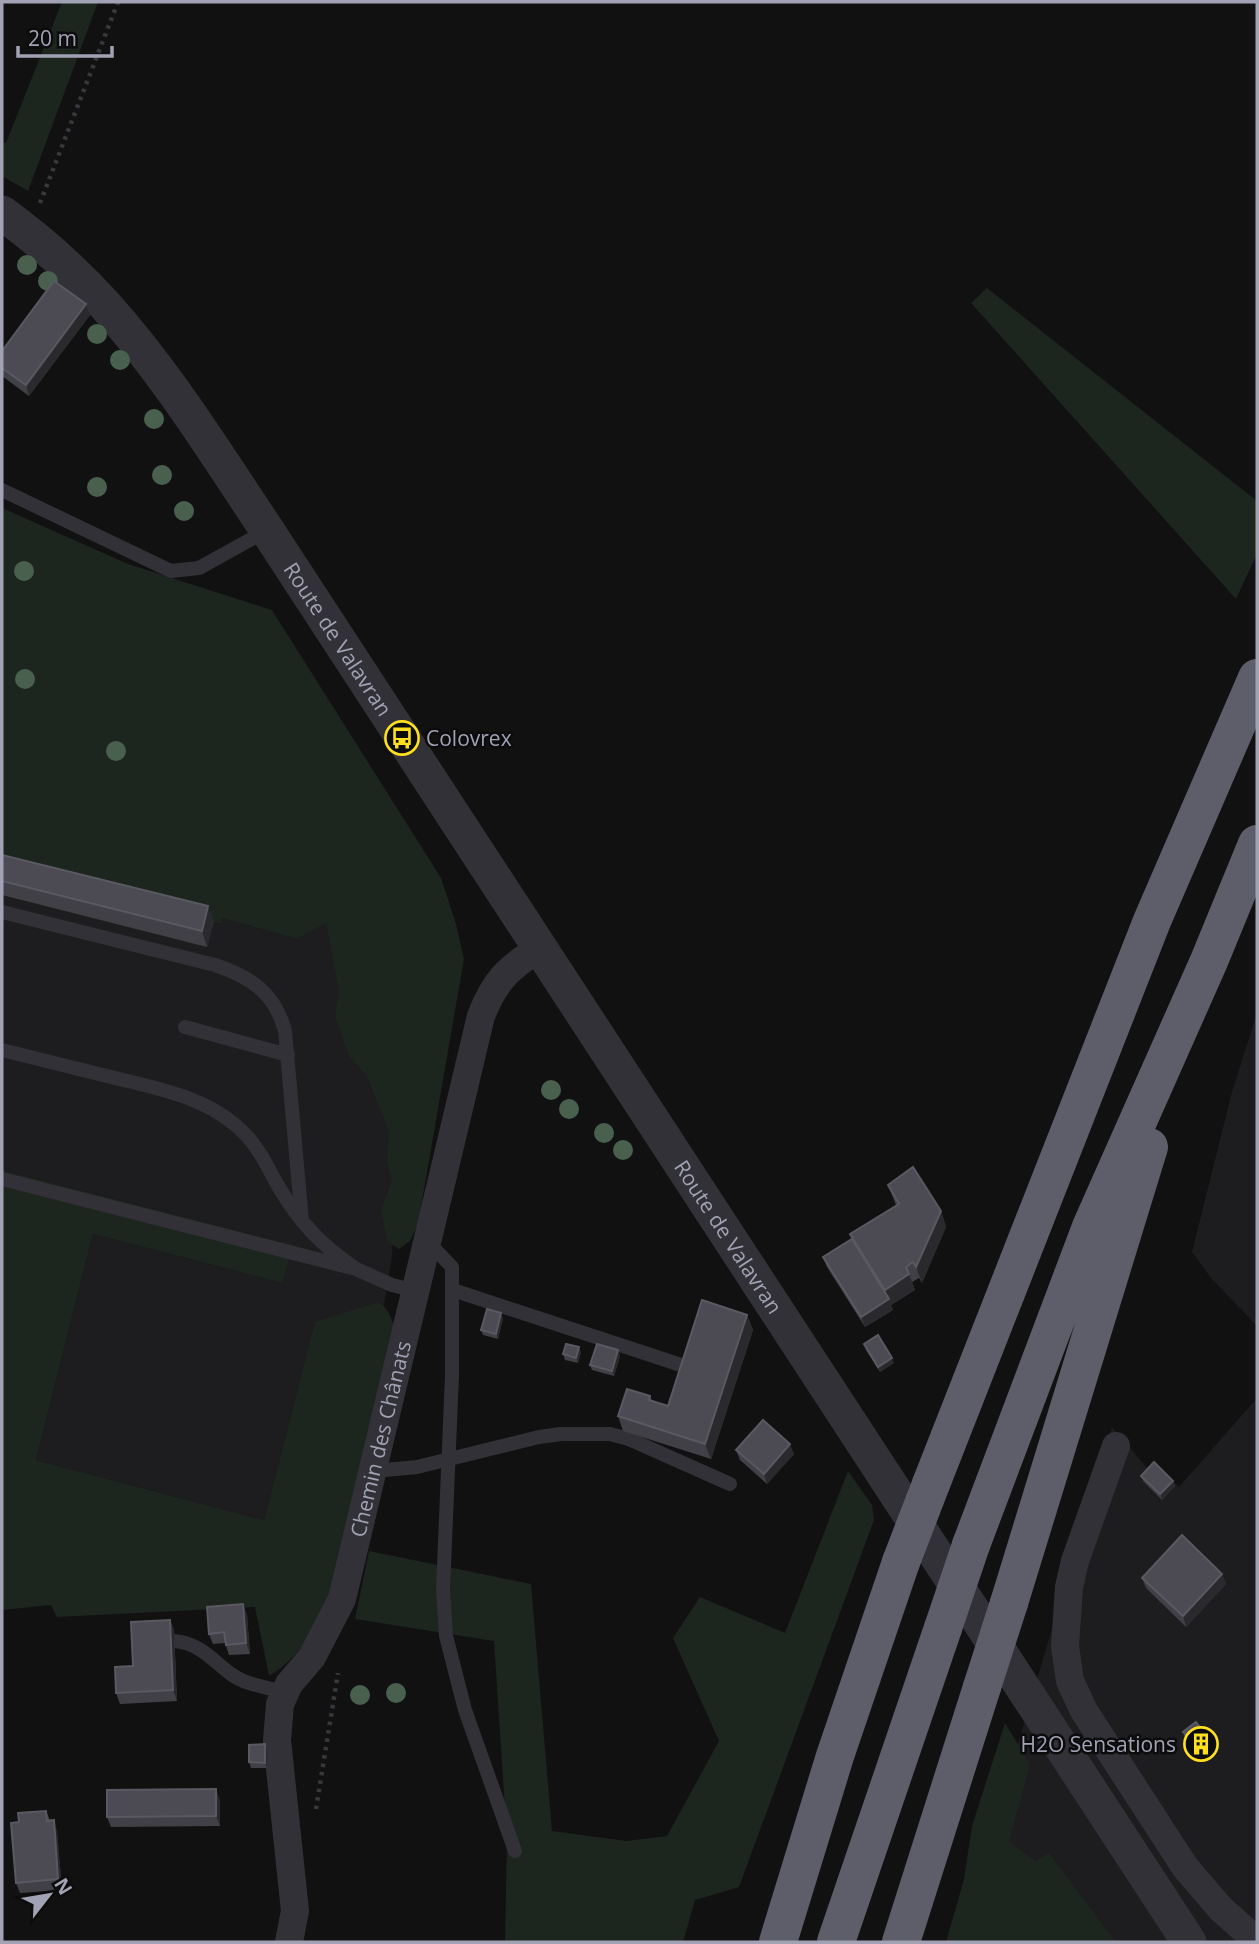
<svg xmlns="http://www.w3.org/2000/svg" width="1259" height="1944" font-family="'Open Sans',sans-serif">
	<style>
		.built { fill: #1d1d1f }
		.green { fill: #1d251f }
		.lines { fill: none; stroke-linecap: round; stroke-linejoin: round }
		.path { stroke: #37383e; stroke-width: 4.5; stroke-dasharray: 3.5 5; stroke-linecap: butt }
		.service { stroke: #323137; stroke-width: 14 }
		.minor { stroke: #323137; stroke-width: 28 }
		.tertiary { stroke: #323137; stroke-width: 35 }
		.motorway { stroke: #5d5e69; stroke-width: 38 }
		.motorway-bridge { stroke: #5d5e69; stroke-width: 38 }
		.tree { fill: #49604f }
		.wall { fill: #414047 }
		.shaded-wall { fill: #2a292d }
		.building { fill: #4c4b53; stroke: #595962; stroke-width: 2 }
		.labels { text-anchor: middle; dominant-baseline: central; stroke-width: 5; stroke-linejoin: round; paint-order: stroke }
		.street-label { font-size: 21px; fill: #a1a3b4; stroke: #0c0c0d }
		.poi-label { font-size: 21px; fill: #a1a3b4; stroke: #0c0c0d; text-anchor: start }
	</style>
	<rect width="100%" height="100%" fill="#111112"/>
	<path class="built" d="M2,869L220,924L222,918L297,939L359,903L409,965L392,1256L384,1305L378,1302L315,1323L264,1520L36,1460L93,1234L282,1283L285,1243L2,1170Z
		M1257,1013V1326L1211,1278L1192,1252L1232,1092Z
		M1257,1398V1942H959L1112,1427L1149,1470L1154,1464L1179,1487Z"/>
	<path class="green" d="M62,2H98L28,191L2,176V142L6,143Z
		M987,288L1257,501V554L1236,599L971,303Z
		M2,508L128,564L272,610L441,878L456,924L464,959L418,1224L410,1241L399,1249L388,1242L381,1211L392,1181L387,1162L389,1132L367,1076L349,1056L335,1015L339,991L326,923L297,939L222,918L221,924L2,869Z
		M2,1170L293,1245L282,1283L93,1234L36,1460L264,1520L315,1322L378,1302C387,1306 390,1316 394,1325L331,1598C314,1630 301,1657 269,1676L255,1607L57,1617L51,1605L2,1610Z
		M848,1471L872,1505L874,1520L739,1887L695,1900L683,1942H505L507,1839L494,1641L355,1619L369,1551L531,1584L552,1831L626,1841L667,1836L719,1741L673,1638L700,1597L785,1633Z
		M1005,1723L1030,1764L1009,1842L1035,1861L1049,1853L1116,1942H946L964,1879L972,1826Z"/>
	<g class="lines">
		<path class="path" d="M40,203L118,2
			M316,1809L338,1673"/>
		<path class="service" d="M2,490L171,571L199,568L266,531
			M2,912L215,965C251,977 275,993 285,1031L302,1221
			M185,1027L288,1055
			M2,1050C38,1059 74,1068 111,1077C159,1089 210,1097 246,1135C260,1150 267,1166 277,1184C299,1222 320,1244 356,1269
			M2,1179L356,1269L392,1285L416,1291
			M428,1242L452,1267V1375L443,1590L446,1636L465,1710L515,1851
			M453,1290L687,1367
			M374,1471L417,1467L539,1437L561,1434H610L629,1439L730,1484
			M174,1641C200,1643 212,1660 231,1674C246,1685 266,1687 284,1692"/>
		<g class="minor">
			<path d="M1116,1446L1075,1561L1069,1587L1065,1646L1070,1681L1084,1711L1185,1867L1221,1909L1257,1941"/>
			<path id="s1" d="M289,1942L295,1911L277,1740L280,1704L289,1684L312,1657L342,1599L481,1016C495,980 508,969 539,948"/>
		</g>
		<path class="tertiary" id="s2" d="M2,213C39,240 74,271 105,305C167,374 216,454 267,530L1189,1942"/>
		<path class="motorway" d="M931,1484L1152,921L1257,678
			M971,1545L1091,1227L1209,961L1257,844
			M1009,1603L1149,1147
			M778,1942L835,1756L901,1562
			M836,1942L943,1628
			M901,1942L982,1687"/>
		<path class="motorway-bridge" d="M901,1562L931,1484
			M943,1628L971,1545
			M982,1687L1009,1603"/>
	</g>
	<g class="tree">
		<circle cx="27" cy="265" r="10"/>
		<circle cx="48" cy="281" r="10"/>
		<circle cx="97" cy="334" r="10"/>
		<circle cx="120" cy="360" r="10"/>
		<circle cx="154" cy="419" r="10"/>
		<circle cx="162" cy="475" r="10"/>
		<circle cx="97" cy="487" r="10"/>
		<circle cx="184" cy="511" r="10"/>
		<circle cx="24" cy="571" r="10"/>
		<circle cx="25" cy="679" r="10"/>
		<circle cx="116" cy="751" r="10"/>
		<circle cx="551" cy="1090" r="10"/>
		<circle cx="569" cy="1109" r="10"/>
		<circle cx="604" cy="1133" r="10"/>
		<circle cx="623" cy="1150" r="10"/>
		<circle cx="396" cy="1693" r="10"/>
		<circle cx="360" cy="1695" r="10"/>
	</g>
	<path class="wall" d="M86,304L90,315L29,396L2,376V351Z
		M2,855L214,921L207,947L2,895Z
		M888,1185L941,1211L946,1227L922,1283L919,1278L912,1282L915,1290L891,1305L893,1310L865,1327L827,1267L823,1257L852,1239L850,1234L896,1205Z
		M747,1315L753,1330L711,1459L623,1431L618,1416L650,1396L652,1401L668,1406Z
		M503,1318L498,1339L483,1335L481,1330Z
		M864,1344L894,1363L880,1372L866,1350Z
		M618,1350L620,1356L614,1376L592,1370L590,1365Z
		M581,1352L578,1363L565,1360L563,1354Z
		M736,1450L794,1454L767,1484L740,1460Z
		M1141,1476L1173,1481L1175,1486L1162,1500L1143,1481Z
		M1222,1574L1226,1584L1186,1627L1146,1588L1142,1578Z
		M243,1604L247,1615L250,1654L229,1655L225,1643L213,1644L209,1634Z
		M170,1620L174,1630L177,1701L120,1704L116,1693L133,1666Z
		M1183,1732L1214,1745L1216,1751L1204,1760L1185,1737Z
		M267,1750V1768H251L249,1762Z
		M220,1800V1826L111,1827L107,1817Z
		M46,1811L50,1820L57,1831L62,1890L20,1893L16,1883L19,1822Z"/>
	<path class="shaded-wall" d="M86,304L90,315L29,396L26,385Z
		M208,906L214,921L207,947L202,931Z
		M941,1211L946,1227L922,1283L916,1267Z
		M909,1274L915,1290L891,1305L893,1310L865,1327L861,1317L888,1300L885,1290Z
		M501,1313L503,1318L498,1339L496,1334Z
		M747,1315L753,1330L711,1459L705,1444Z
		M579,1347L581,1352L578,1363L576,1358Z
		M618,1350L620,1356L614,1376L612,1371Z
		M892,1358L894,1363L880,1372L878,1367Z
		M790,1444L794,1454L767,1484L764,1474Z
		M1173,1481L1175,1486L1162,1500L1160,1494Z
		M1222,1574L1226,1584L1186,1627L1183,1616Z
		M243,1604L247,1615L250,1654L246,1643Z
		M170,1620L174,1630L177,1701L173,1690Z
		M265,1744L267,1750V1768L265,1763Z
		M1214,1745L1216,1751L1204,1760L1202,1755Z
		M216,1789L220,1800V1826L216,1816Z
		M54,1820L57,1831L62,1890L58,1879Z"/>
	<path class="building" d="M54,281L86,304L26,385L2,368V351Z
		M2,855L208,906L202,931L2,881Z
		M913,1167L941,1211L916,1267L913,1262L906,1267L909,1274L885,1290L850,1234L899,1204L888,1185Z
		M852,1239L889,1299L861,1317L823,1257Z
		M702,1300L747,1315L705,1444L618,1416L627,1389L650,1396L649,1400L668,1406Z
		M487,1309L501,1313L496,1334L481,1330Z
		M878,1335L892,1358L878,1367L864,1344Z
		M566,1344L579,1347L576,1358L563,1354Z
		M597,1344L618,1350L612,1371L590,1365Z
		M763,1420L790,1444L764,1474L736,1450Z
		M1154,1462L1173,1481L1160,1494L1141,1476Z
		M1182,1535L1222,1574L1183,1616L1142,1578Z
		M243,1604L246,1643L226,1645L224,1632L209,1634L207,1607Z
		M170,1620L173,1690L116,1693L115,1667L133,1666L131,1622Z
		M1196,1722L1214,1745L1202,1755L1183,1732Z
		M265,1744V1763L249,1762V1745Z
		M216,1789V1816L107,1817V1790Z
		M46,1811L47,1821L54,1820L58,1879L16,1883L11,1823L19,1822L18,1813Z"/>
	<defs>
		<g id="bus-ring" transform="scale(1.75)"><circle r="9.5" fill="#0c0c0d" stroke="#fddf1e" stroke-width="1.5"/><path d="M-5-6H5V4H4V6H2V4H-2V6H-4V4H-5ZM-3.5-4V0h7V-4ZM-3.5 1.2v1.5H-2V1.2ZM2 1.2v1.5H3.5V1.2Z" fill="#fddf1e"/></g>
		<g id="building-ring" transform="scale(1.75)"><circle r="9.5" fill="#0c0c0d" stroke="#fddf1e" stroke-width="1.5"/><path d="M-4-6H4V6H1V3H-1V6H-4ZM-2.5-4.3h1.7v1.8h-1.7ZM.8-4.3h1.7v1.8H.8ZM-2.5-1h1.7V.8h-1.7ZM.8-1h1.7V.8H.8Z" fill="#fddf1e"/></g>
	</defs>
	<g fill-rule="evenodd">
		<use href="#bus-ring" x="402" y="738"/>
		<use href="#building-ring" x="1201" y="1744"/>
	</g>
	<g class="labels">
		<g class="street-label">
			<text stroke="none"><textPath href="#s2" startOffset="546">Route de Valavran</textPath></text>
			<text stroke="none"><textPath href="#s2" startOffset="1260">Route de Valavran</textPath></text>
			<text stroke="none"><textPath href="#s1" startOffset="527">Chemin des Chânats</textPath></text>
		</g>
		<g class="poi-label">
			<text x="426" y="738">Colovrex</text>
			<text x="1176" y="1744" text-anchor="end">H2O Sensations</text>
		</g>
	</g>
	<rect width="1259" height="1944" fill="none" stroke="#a1a3b4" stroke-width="7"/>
	<g transform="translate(49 1895) rotate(59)" stroke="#0c0c0d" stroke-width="5" paint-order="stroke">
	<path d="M0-5L12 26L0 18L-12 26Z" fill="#a1a3b4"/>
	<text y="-10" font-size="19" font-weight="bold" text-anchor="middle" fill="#a1a3b4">N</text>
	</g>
	<path d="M18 46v10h94v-10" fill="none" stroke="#a1a3b4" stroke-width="3.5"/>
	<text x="28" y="46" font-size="21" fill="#a1a3b4" stroke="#0c0c0d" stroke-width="5" paint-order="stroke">20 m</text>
</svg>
